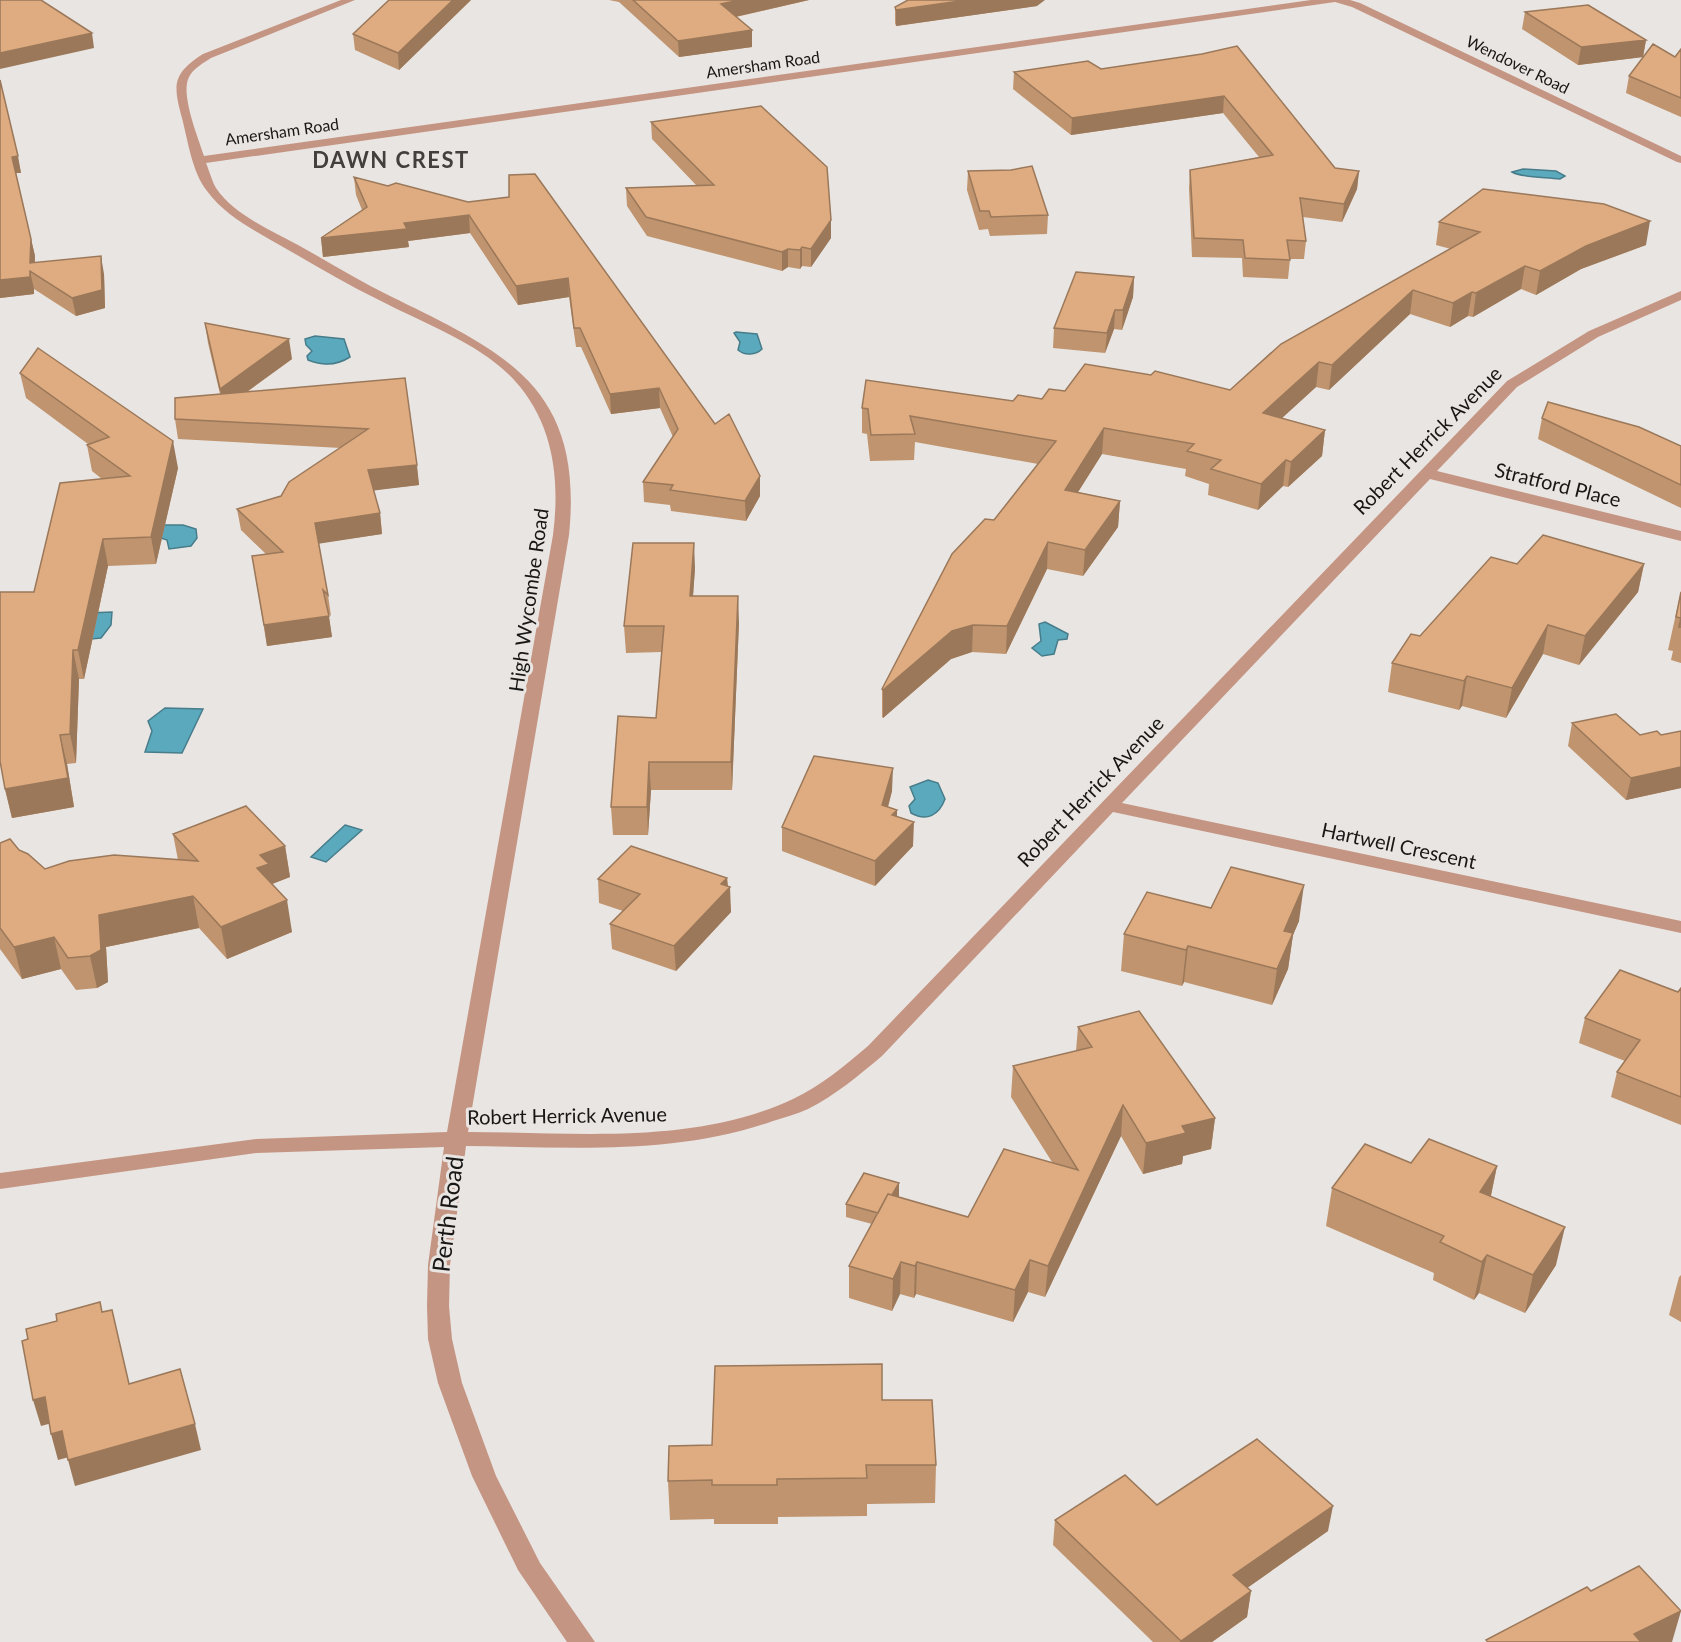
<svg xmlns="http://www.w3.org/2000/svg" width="1681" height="1642" font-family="Lato,sans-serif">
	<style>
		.water { fill: #5ba9bd; stroke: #477d8b; stroke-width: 1.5 }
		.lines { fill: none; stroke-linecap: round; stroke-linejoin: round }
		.street { fill: #c59583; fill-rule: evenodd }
		.wall { fill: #bf946e }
		.shaded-wall { fill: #9b785a }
		.building { fill: #deac80; stroke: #9b785a; stroke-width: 1.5 }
		.labels { text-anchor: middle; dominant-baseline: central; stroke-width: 6; stroke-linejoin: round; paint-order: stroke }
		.far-street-label { font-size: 16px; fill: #181716; stroke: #e9e5e2 }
		.street-label { font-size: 20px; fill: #181716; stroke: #e9e5e2 }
		.far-district-label { font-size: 22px; font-weight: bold; letter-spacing: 1.5px; fill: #423f3d; stroke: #e9e5e2 }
		.near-street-label { font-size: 24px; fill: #181716; stroke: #e9e5e2 }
	</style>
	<rect width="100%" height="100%" fill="#e9e5e2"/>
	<path class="water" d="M1523,169L1556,171L1565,176L1560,179C1547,177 1522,178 1512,172Z
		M736,332L757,334L762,349C756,355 745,356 738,350L740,342L734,333Z
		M315,336L344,339L350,357C336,366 323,366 308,360L307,356L312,351L306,345L305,339Z
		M163,525H183L196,529L197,538L191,546L169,549L167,540L152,535Z
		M112,612L111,625L101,638L81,640L87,613Z
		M1045,622L1068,634L1067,639L1058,640L1054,654L1042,656L1032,648L1041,641L1039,624Z
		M165,708L203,709L182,753L145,752L152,731L148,721Z
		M928,780L938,783L945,799C939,815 927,822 911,813L909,806L915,799L910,787Z
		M345,825L362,830L326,862L311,857Z"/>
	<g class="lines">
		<path class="street" d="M341,0H355L211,58C203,63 193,69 189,77C180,94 198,137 204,156L1311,0H1350L1360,3L1681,156V163L1677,162L1352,7L1335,2L206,163C209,170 212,181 216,188C234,215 271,230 298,245C329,262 359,281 390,296C506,353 584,387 569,535L468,1132C575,1132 693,1146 793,1099C821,1086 844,1066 868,1046L1507,381L1589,331L1681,291V300L1598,337L1517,387L1437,471L1681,531V541L1430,479L1122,803L1681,921V933L1113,812L882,1056C859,1075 836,1095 808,1109C797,1114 785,1117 773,1121C674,1156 569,1147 466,1146L450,1265L449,1306L452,1339L462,1383L496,1476L540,1563L595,1642H567L518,1570L472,1476L438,1383L428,1339L427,1306L428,1265L444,1147L256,1153L0,1189V1173L256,1139L447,1132L553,535C560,480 554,424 515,381C482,344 423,323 379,300C346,284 315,265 283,247C256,231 226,217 207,191C192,172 188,141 182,118C173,85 172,74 203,54Z"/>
	</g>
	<path class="wall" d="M471,0L399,70L355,50L353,34Z
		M609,0H809L736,17L752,47L679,57L619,2Z
		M1037,6L896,26L895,23V7Z
		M1525,12L1646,40L1643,57L1578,65L1522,29Z
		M1681,49V117L1626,93L1629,76L1675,57Z
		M1202,54L1335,168L1359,171L1357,189L1342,222L1303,217L1306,241L1304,259H1290L1288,279L1243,277L1242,258L1192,257L1189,188L1190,170L1259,157L1223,113L1071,135L1013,89L1014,72L1101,69Z
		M0,80L21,173H16L31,239L35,256V262L104,274L105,308L76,316L34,289V294L0,298Z
		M651,122L831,220V238L811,267L802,266L800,269L788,267L782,271L647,236L627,206L626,188L697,186L652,139Z
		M968,171L1048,215L1047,234L990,236L988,229L979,230L967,190Z
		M354,177L388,186L468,202L509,197L760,496L746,521L671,511L670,505L644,502L643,482L673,437L660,408L611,414L581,347H576L569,297L518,305L470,233L408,241L409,247L323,257L321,238L362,210L356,195Z
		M1439,222L1646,245L1581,269L1536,295L1521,289L1473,317L1468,316L1450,327L1410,314L1329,390L1316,387L1282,418L1325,430L1322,456L1288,487L1283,486L1258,510L1208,495L1209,484L1185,476L1186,469L1102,454L1078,492L1120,501L1118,527L1083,576L1047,569L1006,654L972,652L951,659L883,718L882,717V689L994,520L1038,464L915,442L914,460L870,461L867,434L862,433V408L1013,401L1042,399L1065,391L1230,390L1451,249L1436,245Z
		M1134,277L1133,297L1122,330L1114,329L1105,353L1053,348L1054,328Z
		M205,323L292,359L247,392L405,378L419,485L373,490L380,513L382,534L318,543L328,595L331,616L328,613L332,637L267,646L252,556L266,554L241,530L237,509L281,496L341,448L178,439L175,419L220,394L208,343Z
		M20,373L178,468L156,564L108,566L84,679H79L76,763L67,764L74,807L12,818L5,789L34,592L102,479L92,471L87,445L88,444L26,398Z
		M1542,418L1681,446V508L1538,439Z
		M1517,564H1644L1638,592L1579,665L1543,654L1506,718L1462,706L1459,710L1388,692L1392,663L1420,636Z
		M695,568L693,596L739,622L732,790H651L648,835H613L611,807L656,718L662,652L626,653L624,626Z
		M1681,591V663L1671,660L1673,651L1668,650Z
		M1572,723L1640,735H1661L1681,731V788L1626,800L1568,746Z
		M892,791L888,807L897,810V817L913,846L875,886L782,851V827Z
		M173,834L285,846L290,877L272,884L292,932L227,959L199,928L106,947L108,982L97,988L76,990L61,969L22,979L0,949V843L19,850L45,869L178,860Z
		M727,878L731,912L676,971L612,949L610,924L623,911L599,903L598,879Z
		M1211,908L1299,921L1293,935L1288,969L1272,1005L1184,982L1182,986L1121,971L1124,934Z
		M1681,988V1125L1611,1097L1617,1072L1625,1061L1579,1043L1585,1018L1678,992Z
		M1078,1027L1215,1118L1211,1149L1183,1156L1182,1164L1143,1174L1121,1136L1045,1297L1028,1292L1013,1322L916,1294L914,1298L900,1294L892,1311L849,1298V1266L872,1224L846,1217V1204L899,1196L898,1197L968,1217L1052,1162L1011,1097L1013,1066L1076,1051Z
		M1411,1163L1497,1166L1491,1196L1556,1265L1525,1313L1479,1293L1474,1300L1433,1280L1434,1273L1326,1226L1332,1188Z
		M1681,1275V1322L1669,1315L1679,1277Z
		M882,1400L936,1465L935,1503L867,1504V1516L778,1517V1524H714V1519L670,1520L668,1481L712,1445Z
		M1157,1505L1328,1531L1247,1588L1251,1591L1247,1617L1212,1642H1153L1053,1545L1055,1520Z"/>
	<path class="shaded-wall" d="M453,0H471L399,70L398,53Z
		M740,0H809L721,20V4Z
		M967,0H1045L1037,6L896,26V10Z
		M752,30V47L679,57L678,41Z
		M92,33L94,48L0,69V53Z
		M1646,40L1643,57L1578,65L1581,47Z
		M1224,96L1223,113L1071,135L1072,118Z
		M18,156L21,173H15L12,157Z
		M1359,171L1357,189L1342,222L1344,204Z
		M469,215L470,233L408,241L409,247L323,257L321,238L404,223Z
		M831,220V238L811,267V249Z
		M1650,221L1646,245L1581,269L1536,295L1540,271L1586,246Z
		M31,239L35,256L34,273L30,263Z
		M802,247V266L800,269V250Z
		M788,249V267L782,271V252Z
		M101,256L104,274L105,308L76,316L72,298Z
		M1525,266L1521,289L1473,317L1476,293Z
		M30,271L34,289V294L0,298V280Z
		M1134,277L1133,297L1122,330L1123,310Z
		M568,278L569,297L518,305L516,286Z
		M1413,290L1410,314L1329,390L1332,365Z
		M1472,292L1468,316L1450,327L1453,303Z
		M1115,310L1114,329L1105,353L1107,333Z
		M289,339L292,359L223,409L220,389Z
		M1319,362L1316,387L1260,438L1263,413Z
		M659,388L660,408L611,414L610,394Z
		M1104,428L1102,454L1063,516L1065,490Z
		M1325,430L1322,456L1288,487L1291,462Z
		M173,441L178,468L156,564L151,537Z
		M1286,460L1283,486L1258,510L1261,484Z
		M417,465L419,485L370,491L368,470Z
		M760,476V496L746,521L745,501Z
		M1120,501L1118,527L1083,576L1085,550Z
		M380,513L382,534L317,544L315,523Z
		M103,539L108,566L84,679L78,650Z
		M1048,542L1047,569L1006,654L1007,626Z
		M694,543L695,568L691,623L690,596Z
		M1644,564L1638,592L1579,665L1585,636Z
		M738,596L739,622L732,790L731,762Z
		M329,616L332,637L267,646L264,625Z
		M973,625L972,652L951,659L883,718V690L952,631Z
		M1548,625L1543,654L1506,718L1512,688Z
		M73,650L79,679L76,763L70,734Z
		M1467,676L1462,706L1459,710L1464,681Z
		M60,735L67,764L74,807L12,818L5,789Z
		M649,762L651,790L648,835L647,807Z
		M1681,767V788L1626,800L1631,778Z
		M893,768L892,791L882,829V805Z
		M897,810V834L892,815Z
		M914,822L913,846L875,886V861Z
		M285,846L290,877L272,884L257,868L260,855Z
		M727,878L728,890L730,887L731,912L676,971L674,946L721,884Z
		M1304,885L1299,921L1293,935L1288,969L1272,1005L1277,969L1284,931Z
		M193,896L199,928L106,947L108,982L97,988L90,956L99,915Z
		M287,900L292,932L227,959L221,927Z
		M54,937L61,969L22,979L14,947Z
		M1188,946L1184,982L1182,986L1186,950Z
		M1123,1105L1121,1136L1045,1297L1048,1266Z
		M1215,1118L1211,1149L1183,1156L1182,1164L1143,1174L1146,1143L1182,1126Z
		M1497,1166L1489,1204L1480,1192Z
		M899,1183V1196L881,1227V1214Z
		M1565,1227L1556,1265L1525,1313L1533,1275Z
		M1487,1255L1479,1293L1474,1300L1482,1262Z
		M1030,1260L1028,1292L1013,1322L1015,1290Z
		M901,1262L900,1294L892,1311L893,1279Z
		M917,1262L916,1294L914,1298L915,1266Z
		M45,1397L52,1423L41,1426L33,1400Z
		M195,1424L201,1450L75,1486L68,1460Z
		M62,1431L69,1457L58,1460L51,1434Z
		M1333,1506L1328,1531L1230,1600L1233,1575Z
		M1251,1591L1247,1617L1212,1642H1181V1641Z
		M1681,1611L1672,1642H1632L1634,1634Z"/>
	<path class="building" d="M0,0H41L92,33L0,53Z
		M389,0H453L398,53L353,34Z
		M633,0H740L721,4L752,30L678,41Z
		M908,0H967L896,10L895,7Z
		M1588,5L1646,40L1581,47L1525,12Z
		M1653,44L1675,57L1681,49V98L1629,76Z
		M1237,46L1335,168L1359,171L1344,204L1300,198L1306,241L1287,240L1290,260L1245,258L1243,240L1194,238L1190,170L1273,155L1224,96L1072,118L1014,72L1088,61L1101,69L1202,54Z
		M0,80L18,156L12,157L31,239L30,263L101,256L102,290L72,298L30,271V277L0,280Z
		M761,106L827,167L831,220L811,249L802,247L800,250L788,249L782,252L646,217L626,188L714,185L651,122Z
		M1032,166L1048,215L991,217L989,211H980L968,171L1011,170Z
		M535,174L715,424L729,414L760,476L745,501L670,490L673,485L643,482L678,429L659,388L610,394L580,328H574L568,278L516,286L469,215L404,223L407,229L321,238L367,207L354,177L388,186L396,183L468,202L509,197V175Z
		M1483,189L1604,204L1650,221L1586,246L1540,271L1525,266L1476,293L1472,292L1453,303L1413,290L1332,365L1319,362L1263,413L1325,430L1291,462L1286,460L1261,484L1211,469L1221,460L1187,451L1194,444L1104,428L1065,490L1120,501L1085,550L1048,542L1007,626L973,625L952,631L883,690L882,689L952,554L985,519L994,520L1056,441L910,416L915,434L871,435L868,409L862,408L866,380L1013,401L1018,395L1042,399L1049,389L1065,391L1085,364L1151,375L1155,371L1230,390L1281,344L1480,232L1439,222Z
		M1076,272L1134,277L1123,310H1115L1107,333L1054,328Z
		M205,323L289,339L220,389Z
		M38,348L173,441L151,537L103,539L78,650H73L70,734L60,735L68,778L5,789L0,761V592H34L60,483L130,476L87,445L109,437L20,373Z
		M405,378L417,465L368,470L380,513L315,523L328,595L323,590L329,616L264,625L252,556L283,552L237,509L281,496L289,482L368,429L175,419V398Z
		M1548,402L1639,427L1681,446V485L1542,418Z
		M1543,535L1644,564L1585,636L1548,625L1512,688L1467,676L1464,681L1392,663L1411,634L1420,636L1491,557L1517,564Z
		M633,543H694L690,596H738L731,762H649L647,807H611L618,716L656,718L664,626H624Z
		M1681,592V627H1679L1681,618L1676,617Z
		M1616,714L1640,735L1657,731L1661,735L1681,731V767L1631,778L1572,723Z
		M814,756L893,768L882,805L897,810L892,815L914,822L875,861L782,827Z
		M246,806L285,846L260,855L269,864L257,868L287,900L221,927L193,896L99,915L101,950L90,956L68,958L54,937L14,947L0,928V843L10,839L19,850L28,854L45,869L69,861L114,855L198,861L173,834Z
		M631,846L727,878L721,884L730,887L674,946L610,924L640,894L598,879Z
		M1231,867L1304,885L1284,931L1293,933L1277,969L1188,946L1186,950L1124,934L1147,892L1211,908Z
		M1620,970L1678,992L1681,988V1097L1617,1072L1640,1040L1585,1018Z
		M1139,1011L1215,1118L1182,1126L1186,1133L1146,1143L1123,1105L1048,1266L1030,1260L1015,1290L917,1262L915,1266L901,1262L893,1279L849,1266L888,1194L968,1217L1004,1149L1078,1170L1013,1066L1092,1047L1078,1027Z
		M1429,1139L1497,1166L1480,1192L1565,1227L1533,1275L1487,1255L1482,1262L1440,1242L1444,1236L1332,1188L1365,1144L1411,1163Z
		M864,1173L899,1183L892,1195L888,1194L878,1213L846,1204Z
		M100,1302L102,1312L112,1310L129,1384L180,1369L195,1424L68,1460L62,1431L51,1434L45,1397L33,1400L22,1341L28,1339L26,1329L57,1321L56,1314Z
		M882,1364V1400H932L936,1465H866L867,1478L777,1479V1485H712V1480L668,1481L669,1446L712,1445L715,1366Z
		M1257,1439L1333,1506L1233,1575L1251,1591L1181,1641L1055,1520L1125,1475L1157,1505Z
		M1639,1566L1681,1611L1634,1634L1641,1642H1488L1486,1640L1587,1587L1591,1591Z"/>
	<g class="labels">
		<g class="far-street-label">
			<text transform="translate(763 64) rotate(-8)">Amersham Road</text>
			<text transform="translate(1518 64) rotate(26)">Wendover Road</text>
			<text transform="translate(282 131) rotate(-8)">Amersham Road</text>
		</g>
		<g class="street-label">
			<text transform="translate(1427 440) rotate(-45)">Robert Herrick Avenue</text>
			<text transform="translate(1558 484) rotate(14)">Stratford Place</text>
			<text transform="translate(528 600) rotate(-82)">High Wycombe Road</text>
			<text transform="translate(1090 791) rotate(-46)">Robert Herrick Avenue</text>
			<text transform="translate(1399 845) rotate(12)">Hartwell Crescent</text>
			<text transform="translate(567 1115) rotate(-1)">Robert Herrick Avenue</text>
		</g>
		<g class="far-district-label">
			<text x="391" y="159">DAWN CREST</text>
		</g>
		<g class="near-street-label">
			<text transform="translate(447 1214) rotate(-83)">Perth Road</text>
		</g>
	</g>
</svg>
